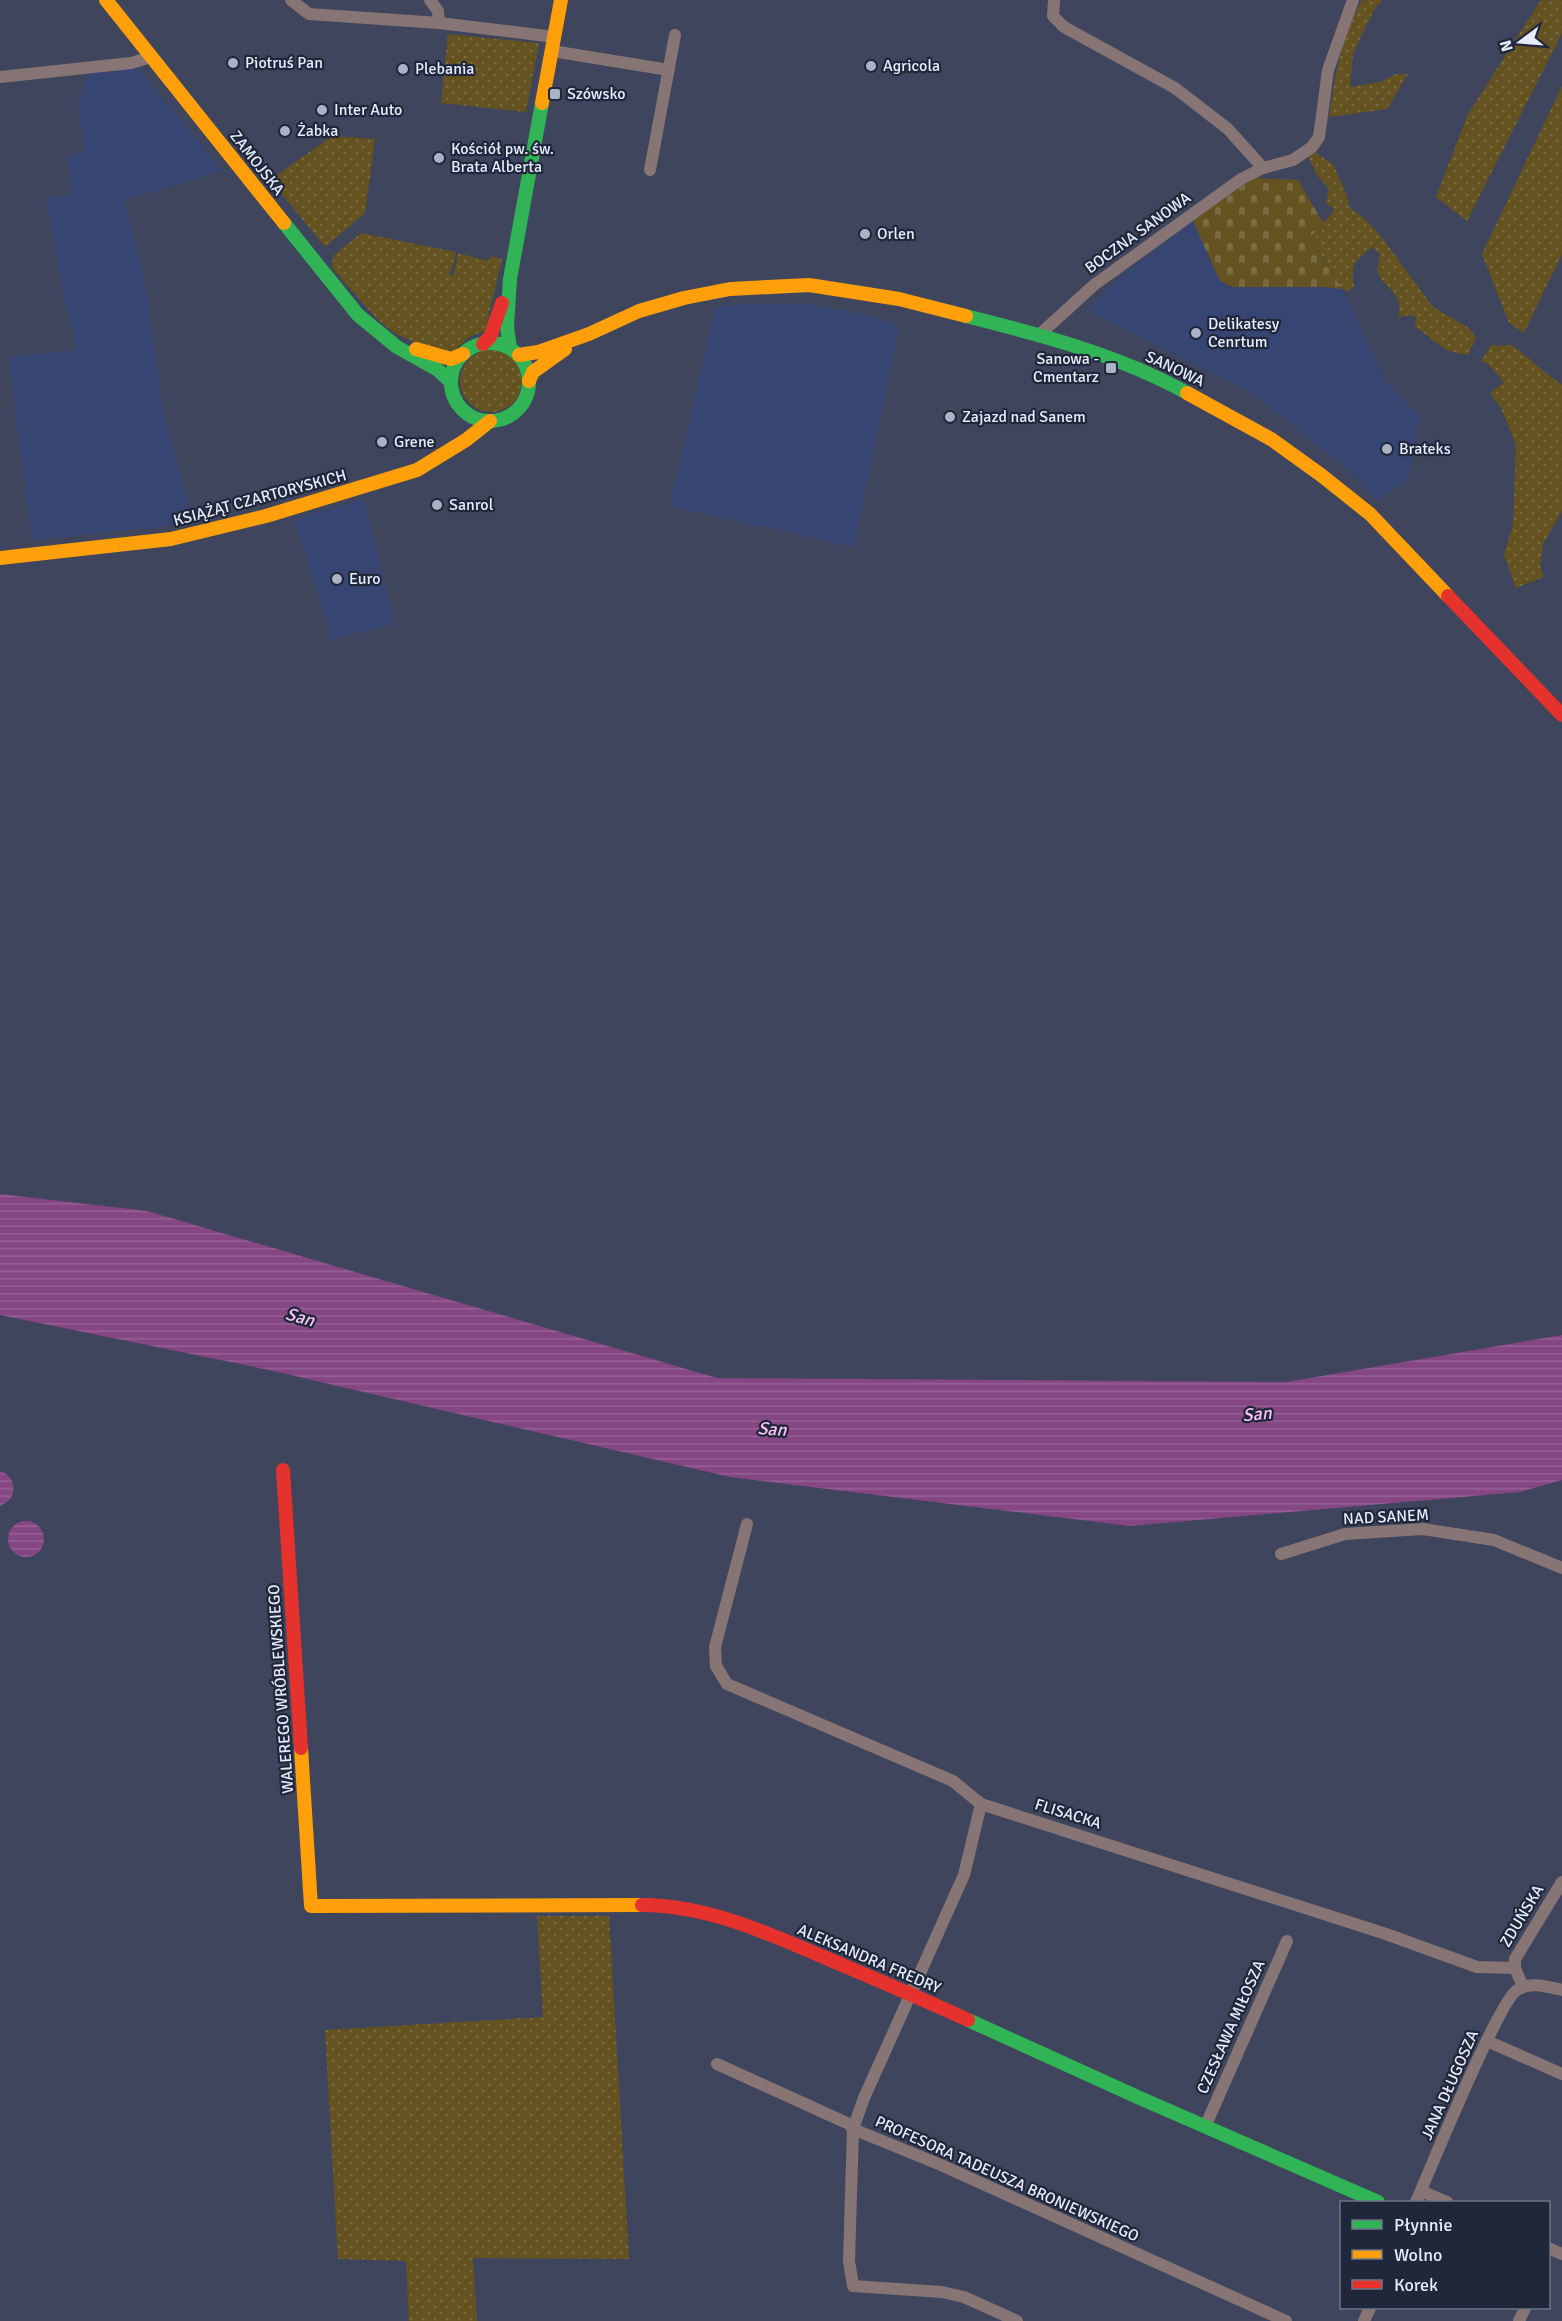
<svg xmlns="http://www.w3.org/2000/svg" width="1562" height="2321" font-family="Signika,sans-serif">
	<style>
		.built { fill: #374572 }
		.grass { fill: url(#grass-dots) }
		.cemetery { fill: url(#cemetery-stones) }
		.water { fill: url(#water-rules) }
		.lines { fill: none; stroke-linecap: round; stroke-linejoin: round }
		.street { stroke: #877575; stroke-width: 12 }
		.fast { stroke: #30b455; stroke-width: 14 }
		.slow { stroke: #ff9f0a; stroke-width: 14 }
		.jam { stroke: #e5322d; stroke-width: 14 }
		.poi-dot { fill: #abb2c4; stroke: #20273a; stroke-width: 2 }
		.labels { text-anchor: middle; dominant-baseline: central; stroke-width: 4.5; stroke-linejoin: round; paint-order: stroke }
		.poi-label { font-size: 16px; fill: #e6ecfc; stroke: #20273a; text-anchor: start }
		.street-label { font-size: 16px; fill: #e6ecfc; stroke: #20273a }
		.water-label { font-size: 18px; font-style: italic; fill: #fbc1f6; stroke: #20273a }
	</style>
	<defs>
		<pattern id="grass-dots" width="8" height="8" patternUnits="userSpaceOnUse" patternTransform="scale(1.5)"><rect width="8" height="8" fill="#645321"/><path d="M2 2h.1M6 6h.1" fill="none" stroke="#7a6c42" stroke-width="1.8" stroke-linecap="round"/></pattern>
		<pattern id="cemetery-stones" width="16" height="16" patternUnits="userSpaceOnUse" patternTransform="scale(1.5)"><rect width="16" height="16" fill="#645321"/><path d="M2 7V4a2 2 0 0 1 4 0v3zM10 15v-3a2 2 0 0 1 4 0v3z" fill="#7a6c42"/></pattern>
		<pattern id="water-rules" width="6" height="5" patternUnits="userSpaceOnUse" patternTransform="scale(1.5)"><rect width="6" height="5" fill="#854684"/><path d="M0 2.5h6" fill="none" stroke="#966196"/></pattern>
	</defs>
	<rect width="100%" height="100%" fill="#3e455c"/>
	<path class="built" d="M138,69L223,171L124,200L145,281L163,410L194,523L32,540L8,357L77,350L62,288L46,198L73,194L67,156L85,152L78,102L88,73Z
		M1193,221L1220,281L1342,289L1387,383L1420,417L1409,479L1377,500L1347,468L1249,391L1087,310L1117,279Z
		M745,304H807L868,315L899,327L854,547L670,506L715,307Z
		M364,499L395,624L332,639L294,519Z"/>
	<path class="grass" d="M1362,0H1382L1374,10L1353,53L1350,87L1381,82L1396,74H1408L1387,109L1329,117C1335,75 1341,38 1362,0Z
		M1541,0H1562V33L1467,221L1436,197L1468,114Z
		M448,34L539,43L526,112L441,103Z
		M1562,86V254L1524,333L1509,323L1482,254Z
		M332,136L375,139L365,213L325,247L268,177L277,175Z
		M1313,151L1333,164L1346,193L1350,208L1365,219L1381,236L1433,307L1469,328L1476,337L1468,355C1460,353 1449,352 1443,348C1434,341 1425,333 1415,327L1416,317L1410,315L1399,317V302L1393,292L1381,279L1377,271L1380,254L1372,247C1355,261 1350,264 1354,287L1348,291L1342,289L1310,236L1335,210L1326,203L1329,189L1316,174L1309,158Z
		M361,233L456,252L452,270L449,272L451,276L454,274L458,253L489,261L491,256L502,259L485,331L469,337L455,350L447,351L419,344L396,334L377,319L332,268L333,256Z
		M1492,344L1496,346L1512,345C1530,358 1544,373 1562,385V511L1543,544L1540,566L1544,577L1516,588L1504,555L1513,525L1516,445L1501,408L1490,393L1504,382L1487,363L1481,361Z
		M460 381a31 31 0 1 1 62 0a31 31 0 1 1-62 0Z
		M537,1916H609L629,2259L473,2258L477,2321H409L406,2261L338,2259L325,2030L543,2017Z"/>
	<path class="cemetery" d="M1253,178L1298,180L1324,224L1310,237L1342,289L1326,287H1232L1220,281L1193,221Z"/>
	<path class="water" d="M0,1194L147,1211L717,1378L1286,1382L1562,1335V1480L1520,1492L1130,1526L730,1477L269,1370L0,1315Z
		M0,1471C13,1475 17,1488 10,1500L0,1506Z
		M8 1539a18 18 0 1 1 36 0a18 18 0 1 1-36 0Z"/>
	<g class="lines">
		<path class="street" d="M291,0L309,14L439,23L555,37
			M430,0L438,11L439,23
			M1054,0L1053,16L1064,27L1175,88L1228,129L1263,168
			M552,51L669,70
			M0,77L131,63L151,57
			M650,170L675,35
			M1039,335L1094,285L1241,179L1263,168L1293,160L1312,147L1319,137L1328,70L1353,0
			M747,1524L715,1647L716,1666L727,1684L953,1781L981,1804L1386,1934L1477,1967L1515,1968L1523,1987
			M1281,1554L1345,1534L1423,1529L1494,1540L1562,1568
			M981,1804L964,1875L864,2098L853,2129L849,2261L853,2286L942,2292L964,2297L1017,2321
			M1515,1968V1959L1562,1882
			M1487,2041L1562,2074
			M717,2064L849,2124L853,2129L941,2165L1286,2321
			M1205,2127L1287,1941
			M1421,2191L1447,2202
			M1416,2202C1430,2170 1498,2002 1517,1990C1531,1981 1548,1987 1562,1990
			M1548,2248L1562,2254
			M1364,2321L1370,2308
			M1519,2321L1525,2308"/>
		<path class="fast" d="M284,223L358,315L397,347L438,370L451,382
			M966,316C1041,335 1119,355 1187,393
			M451 382a39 39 0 1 1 78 0a39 39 0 1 1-78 0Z
			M510,348L507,327L510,279L542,103
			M968,2020L1140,2098L1378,2202"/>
		<path class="slow" d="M106,0L284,223
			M542,103L561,0
			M416,349L451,359L463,354
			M519,355L538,352L589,334L639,311L684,298L730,289L809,285L899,299L966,316
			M529,381L533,372L565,349
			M1187,393L1271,439L1321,475L1370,514L1448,596
			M0,558L171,539L266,516L417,470L466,440L490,421
			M301,1748L311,1906L642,1905"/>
		<path class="jam" d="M483,344L490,337L502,303
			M1448,596L1562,715
			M283,1470L301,1748
			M642,1905C706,1905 768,1933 826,1958C873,1978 921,1998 968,2020"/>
	</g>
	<g class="poi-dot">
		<circle cx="233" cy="63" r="6"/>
		<circle cx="871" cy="66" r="6"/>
		<circle cx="403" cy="69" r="6"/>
		<rect x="549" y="88" width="12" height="12" rx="3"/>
		<circle cx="322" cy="110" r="6"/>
		<circle cx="285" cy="131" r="6"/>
		<circle cx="439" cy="158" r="6"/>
		<circle cx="865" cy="234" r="6"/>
		<circle cx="1196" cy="333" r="6"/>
		<rect x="1105" y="362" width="12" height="12" rx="3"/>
		<circle cx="950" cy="417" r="6"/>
		<circle cx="382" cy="442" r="6"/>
		<circle cx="1387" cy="449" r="6"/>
		<circle cx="437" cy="505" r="6"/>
		<circle cx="337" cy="579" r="6"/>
	</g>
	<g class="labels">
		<g class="poi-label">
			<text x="245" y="63">Piotruś Pan</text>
			<text x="883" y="66">Agricola</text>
			<text x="415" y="69">Plebania</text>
			<text x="567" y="94">Szówsko</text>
			<text x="334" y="110">Inter Auto</text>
			<text x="297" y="131">Żabka</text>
			<text x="451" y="149">Kościół pw. św.<tspan x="451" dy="18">Brata Alberta</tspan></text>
			<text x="877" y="234">Orlen</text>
			<text x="1208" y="324">Delikatesy<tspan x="1208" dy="18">Cenrtum</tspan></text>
			<text x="1099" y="359" text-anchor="end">Sanowa -<tspan x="1099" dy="18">Cmentarz</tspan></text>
			<text x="962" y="417">Zajazd nad Sanem</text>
			<text x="394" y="442">Grene</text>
			<text x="1399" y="449">Brateks</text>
			<text x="449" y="505">Sanrol</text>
			<text x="349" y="579">Euro</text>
		</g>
		<g class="street-label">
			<text transform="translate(257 163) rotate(52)">ZAMOJSKA</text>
			<text transform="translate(1138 233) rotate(-36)">BOCZNA SANOWA</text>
			<text transform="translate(1175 369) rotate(25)">SANOWA</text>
			<text transform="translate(260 498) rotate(-15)">KSIĄŻĄT CZARTORYSKICH</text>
			<text transform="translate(1386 1517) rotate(-3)">NAD SANEM</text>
			<text transform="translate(281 1689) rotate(-94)">WALEREGO WRÓBLEWSKIEGO</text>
			<text transform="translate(1068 1814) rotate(17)">FLISACKA</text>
			<text transform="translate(1522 1916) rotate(-59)">ZDUŃSKA</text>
			<text transform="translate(869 1959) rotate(23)">ALEKSANDRA FREDRY</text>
			<text transform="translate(1231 2027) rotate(-66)">CZESŁAWA MIŁOSZA</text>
			<text transform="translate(1450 2085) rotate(-66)">JANA DŁUGOSZA</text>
			<text transform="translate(1007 2179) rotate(24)">PROFESORA TADEUSZA BRONIEWSKIEGO</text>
		</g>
		<g class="water-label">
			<text transform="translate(300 1317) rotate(15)">San</text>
			<text transform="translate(1257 1414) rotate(-5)">San</text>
			<text transform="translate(772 1429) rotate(4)">San</text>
		</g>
	</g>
	<rect x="1340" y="2201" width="210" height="108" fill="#20273a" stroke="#6f7688" stroke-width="1.5"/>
	<rect x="1352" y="2220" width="30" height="9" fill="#30b455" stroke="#6f7688" stroke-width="1.5"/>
	<text x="1394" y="2231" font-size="18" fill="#e6ecfc">Płynnie</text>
	<rect x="1352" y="2250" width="30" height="9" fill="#ff9f0a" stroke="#6f7688" stroke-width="1.5"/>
	<text x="1394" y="2261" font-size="18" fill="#e6ecfc">Wolno</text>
	<rect x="1352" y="2280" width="30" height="9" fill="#e5322d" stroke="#6f7688" stroke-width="1.5"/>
	<text x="1394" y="2291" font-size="18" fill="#e6ecfc">Korek</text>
	<g transform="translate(1520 42) rotate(254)" stroke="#20273a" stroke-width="4.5" paint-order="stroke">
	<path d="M0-4.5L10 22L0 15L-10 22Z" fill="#e6ecfc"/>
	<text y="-9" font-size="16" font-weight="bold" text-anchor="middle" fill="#e6ecfc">N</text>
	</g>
</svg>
